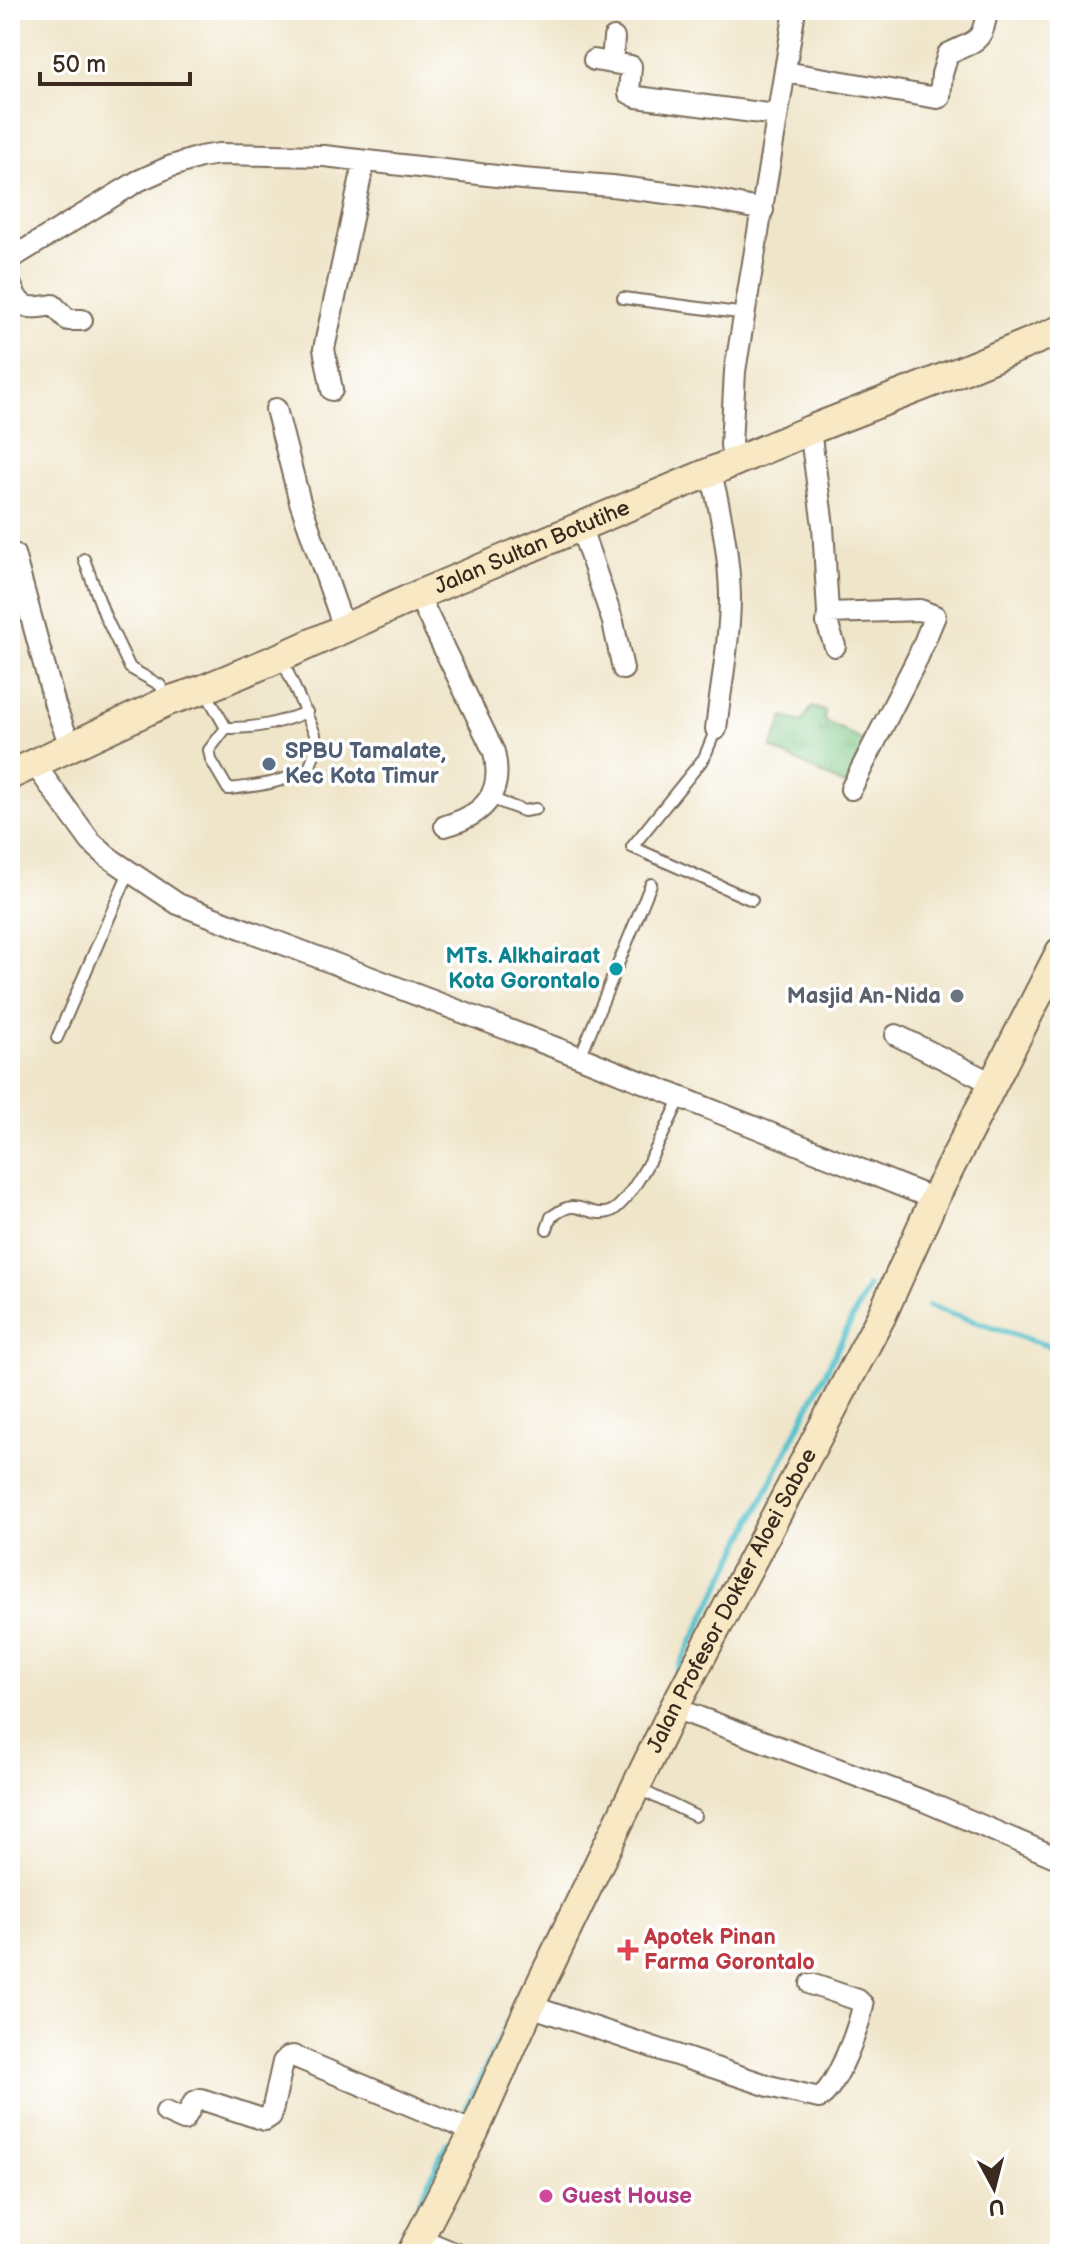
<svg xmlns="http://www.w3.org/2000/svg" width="1070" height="2264" font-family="'Balsamiq Sans',sans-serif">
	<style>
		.grass { fill: url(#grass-tufts); stroke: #5d7952; stroke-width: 2 }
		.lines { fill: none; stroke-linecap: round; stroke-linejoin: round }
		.stream { stroke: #54c1cc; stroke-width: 6 }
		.lane-casing { stroke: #7a6b5a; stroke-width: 14 }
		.street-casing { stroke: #7a6b5a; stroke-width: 24 }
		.secondary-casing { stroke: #7a6b5a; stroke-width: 32 }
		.lane { stroke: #fff; stroke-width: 10 }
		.street { stroke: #fff; stroke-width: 20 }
		.secondary { stroke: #f8e8c3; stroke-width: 28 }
		.service-dot { fill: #5c6f8a; stroke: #fff; stroke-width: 3 }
		.culture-dot { fill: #0f9aa8; stroke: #fff; stroke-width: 3 }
		.worship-dot { fill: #6b7280; stroke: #fff; stroke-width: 3 }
		.health-dot { fill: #e0444e; stroke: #fff; stroke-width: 3 }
		.hotel-dot { fill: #d1479c; stroke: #fff; stroke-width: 3 }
		.labels { text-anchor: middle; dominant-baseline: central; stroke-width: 7; stroke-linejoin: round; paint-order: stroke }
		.street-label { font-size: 22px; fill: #3b2a1e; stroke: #fff }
		.service-label { font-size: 22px; font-weight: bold; fill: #4e5e75; stroke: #fff; text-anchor: start }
		.culture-label { font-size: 22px; font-weight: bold; fill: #0d838f; stroke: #fff; text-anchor: end }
		.worship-label { font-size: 22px; font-weight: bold; fill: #5b616d; stroke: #fff; text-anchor: end }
		.health-label { font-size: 22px; font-weight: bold; fill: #be3a42; stroke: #fff; text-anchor: start }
		.hotel-label { font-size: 22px; font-weight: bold; fill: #b23c85; stroke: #fff; text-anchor: start }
	</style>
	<defs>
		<pattern id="grass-tufts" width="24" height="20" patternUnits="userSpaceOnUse" patternTransform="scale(2)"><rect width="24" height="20" fill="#7fc885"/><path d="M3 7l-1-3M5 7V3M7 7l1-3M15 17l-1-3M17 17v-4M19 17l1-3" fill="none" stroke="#69a36c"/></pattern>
	</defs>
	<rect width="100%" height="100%" fill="#fff"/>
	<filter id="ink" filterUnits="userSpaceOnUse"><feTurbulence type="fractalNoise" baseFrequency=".0125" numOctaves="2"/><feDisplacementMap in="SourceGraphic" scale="16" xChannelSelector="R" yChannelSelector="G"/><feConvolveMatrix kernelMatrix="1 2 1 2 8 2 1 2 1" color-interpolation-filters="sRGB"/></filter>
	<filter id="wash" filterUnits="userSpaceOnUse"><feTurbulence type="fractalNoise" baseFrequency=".006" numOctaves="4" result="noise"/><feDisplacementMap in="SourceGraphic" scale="32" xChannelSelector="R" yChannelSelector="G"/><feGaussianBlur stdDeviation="1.8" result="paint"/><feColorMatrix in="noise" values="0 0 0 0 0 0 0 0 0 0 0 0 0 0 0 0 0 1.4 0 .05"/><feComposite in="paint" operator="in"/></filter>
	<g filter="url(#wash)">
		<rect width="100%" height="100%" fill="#efe5c9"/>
		<path class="grass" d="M812,707L825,711L824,720L865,742L846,786L771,748L784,717L802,722Z"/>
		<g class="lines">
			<path class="stream" d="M929,1306L1060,1350
				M673,1680L868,1287
				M459,2123L508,2022
				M395,2254L448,2142"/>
		</g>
	</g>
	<g filter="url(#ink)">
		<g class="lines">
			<g class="lane-casing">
				<path id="lane" d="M623,298L746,314
					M84,559L105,616L130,668L160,685L167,699
					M205,691L226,728L209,750L211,760L228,789C257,786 285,783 310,767L316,747L315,734L282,659
					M226,728C256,729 279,723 307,712
					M716,729L704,758L632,847L752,900
					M490,798L524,811L536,809
					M57,1038L129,872
					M580,1057L651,884
					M547,1229L551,1217C557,1213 566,1206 573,1207C587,1208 594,1216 609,1212C632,1206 669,1121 681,1098
					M637,1788L695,1816"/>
			</g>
			<g class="street-casing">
				<path id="street" d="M594,60L631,66L629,93L637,97L776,115
					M612,63L614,38
					M785,72L937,98L940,97L942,74L948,54C975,40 983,44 987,10
					M10,259L138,181L169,167L200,157L219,154L324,156L522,179L612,186L705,198L763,210
					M10,283C20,309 26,310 53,305L68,320H82
					M332,390L324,349L364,162
					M276,409L300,502L344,628
					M810,430L823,526L828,613L920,610L935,616L918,657L851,789
					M734,463L731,445L735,371L795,10
					M711,473C721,512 729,554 730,595C730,640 721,685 716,729
					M581,528L613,622L623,669
					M14,554L55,705L71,748
					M418,595L494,752C504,794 484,815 445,826
					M828,613L827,623L835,646
					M35,765L91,842L108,857L178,904L580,1057L934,1199
					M896,1035L992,1083
					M674,1708L924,1801L1060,1859
					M530,2006L769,2086L819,2098C837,2087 859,2027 863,2005L858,2000L811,1984
					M166,2112L184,2120L194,2102L201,2099L265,2120L271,2116L283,2062L288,2057L293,2056L474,2132
					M418,2238L457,2254"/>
			</g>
			<g class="secondary-casing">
				<g id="secondary">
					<path id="s1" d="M10,775L168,701L204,689L281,657L418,595L810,430L956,373L1060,330"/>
					<path id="s2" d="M411,2254L474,2132L530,2006L674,1708L881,1317L934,1199L1060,952"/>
				</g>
			</g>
			<use href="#lane" class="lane"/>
			<use href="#street" class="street"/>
			<use href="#secondary" class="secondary"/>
		</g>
	</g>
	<circle class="service-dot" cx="269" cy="764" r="8"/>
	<circle class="culture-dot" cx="616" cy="969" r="8"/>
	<circle class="worship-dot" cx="957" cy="996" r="8"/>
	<path class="health-dot" d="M624 1938h8v8h8v8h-8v8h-8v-8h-8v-8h8z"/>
	<circle class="hotel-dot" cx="546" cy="2196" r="8"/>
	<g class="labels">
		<g class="street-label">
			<text stroke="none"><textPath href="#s1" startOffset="570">Jalan Sultan Botutihe</textPath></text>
			<text stroke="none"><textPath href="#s2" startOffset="728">Jalan Profesor Dokter Aloei Saboe</textPath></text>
		</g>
		<g class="service-label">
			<text x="285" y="751">SPBU Tamalate,<tspan x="285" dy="25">Kec Kota Timur</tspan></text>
		</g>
		<g class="culture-label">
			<text x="600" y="956">MTs. Alkhairaat<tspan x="600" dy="25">Kota Gorontalo</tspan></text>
		</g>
		<g class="worship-label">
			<text x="941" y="996">Masjid An-Nida</text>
		</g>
		<g class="health-label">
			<text x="644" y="1937">Apotek Pinan<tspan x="644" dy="25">Farma Gorontalo</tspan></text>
		</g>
		<g class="hotel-label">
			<text x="562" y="2196">Guest House</text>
		</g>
	</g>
	<rect width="1070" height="2264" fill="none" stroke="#fff" stroke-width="40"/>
	<g transform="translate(994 2188) rotate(173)" stroke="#ffffff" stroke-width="6" paint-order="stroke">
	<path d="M0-6L14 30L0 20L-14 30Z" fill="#3b2a1e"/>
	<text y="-12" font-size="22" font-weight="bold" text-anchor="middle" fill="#3b2a1e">U</text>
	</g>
	<path d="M40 72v12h150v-12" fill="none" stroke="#3b2a1e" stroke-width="4"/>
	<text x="52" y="72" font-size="24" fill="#3b2a1e" stroke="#ffffff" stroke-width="6" paint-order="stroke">50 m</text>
</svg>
